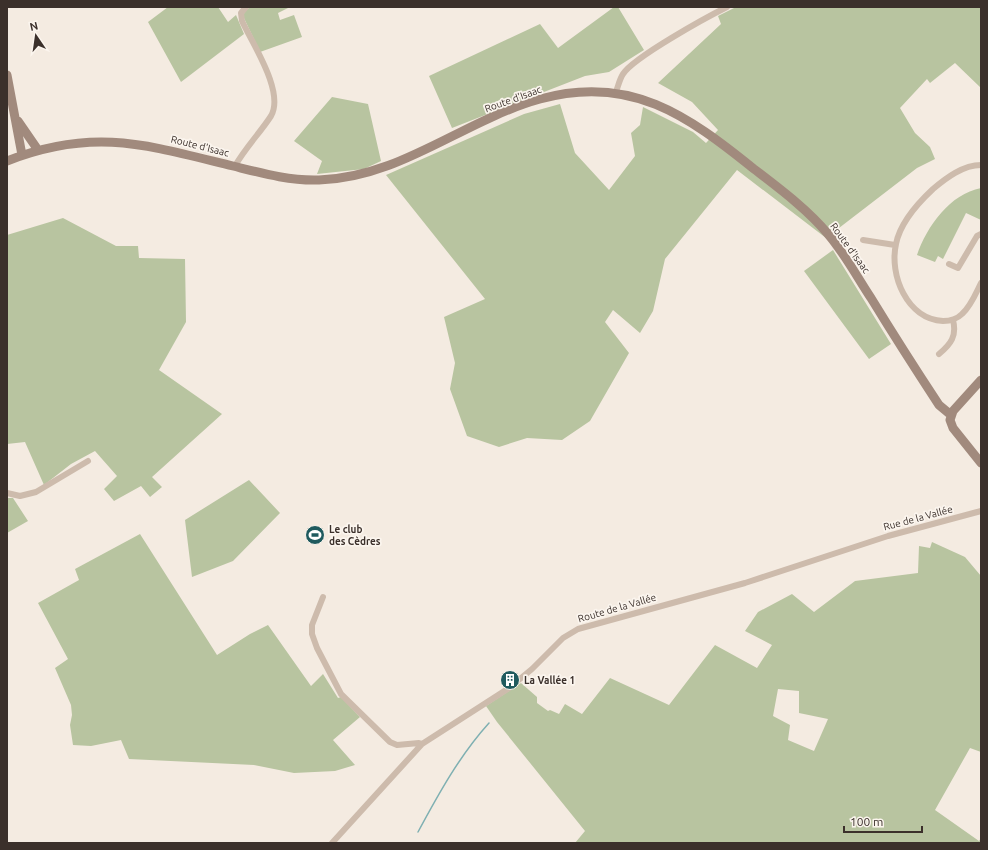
<svg xmlns="http://www.w3.org/2000/svg" width="988" height="850" font-family="Ubuntu,sans-serif">
	<style>
		.green { fill: #b8c4a0; fill-rule: evenodd }
		.lines { fill: none; stroke-linecap: round; stroke-linejoin: round }
		.stream { stroke: #7fb0b2; stroke-width: 1.5 }
		.street { stroke: #cdbbac; stroke-width: 6 }
		.secondary { stroke: #a18a7d; stroke-width: 9 }
		.labels { text-anchor: middle; dominant-baseline: central; stroke-width: 3.5; stroke-linejoin: round; paint-order: stroke }
		.street-label { font-size: 10px; fill: #3b302b; stroke: #fbf5ee }
		.poi-label { font-size: 10px; font-weight: bold; fill: #3b302b; stroke: #fbf5ee; text-anchor: start }
	</style>
	<rect width="100%" height="100%" fill="#f4ebe1"/>
	<path class="green" d="M168,7H218L228,22L236,15L244,34L181,82L148,22Z
		M250,7H290L278,13L280,20L294,15L302,37L260,52L243,16L245,11Z
		M614,7H618L644,50L609,72L585,76L452,128L429,76L540,24L558,48Z
		M736,7H981V88L955,63L930,83L927,79L900,108L915,133L930,147L935,159L917,168L826,238L737,170L665,259L653,311L640,333L613,310L605,322L629,353L590,421L562,440L527,438L499,447L467,436L450,389L455,363L444,317L485,299L386,175L524,114L560,104L575,153L609,190L635,156L631,133L640,125L643,107L693,132L706,143L718,130L692,102L658,83L721,24L718,16Z
		M332,97L368,104L381,161L364,169L317,174L322,161L294,141Z
		M981,188V220L966,213L943,259L938,256L935,262L917,255C927,226 950,194 981,188Z
		M63,218L116,246H138L139,258L185,259L186,322L159,370L222,414L152,477L162,487L150,497L141,486L114,501L104,489L117,476L95,451L71,464L44,485L25,442L7,444V235Z
		M833,250L891,344L869,359L804,271Z
		M249,480L280,513L233,561L192,577L185,520Z
		M7,498H13L28,521L7,533Z
		M140,534L217,655L250,634L268,625L311,686L323,674L338,698L341,697L360,717L333,740L355,765L335,771L294,773L254,765L129,759L121,740L91,746L73,745L70,725L72,715L71,705L55,668L68,659L38,603L79,580L75,569Z
		M932,542L965,557L981,576V752L970,748L935,810L979,841L981,838V843H575L585,831L497,722L486,706L521,683L537,697V703L548,711L550,710L559,714L565,704L582,714L610,678L669,705L715,645L757,668L772,645L745,631L758,612L792,594L814,612L855,581L918,573L919,546L930,548ZM778,689L799,691V713L828,719L814,751L788,740L790,725L773,716Z"/>
	<g class="lines">
		<path class="stream" d="M418,832C439,793 460,755 489,723"/>
		<path class="street" d="M615,94C618,88 619,80 623,74C634,57 707,17 727,7
			M981,165C963,165 946,178 933,189C918,203 900,223 896,244C889,275 907,319 943,321C950,321 957,319 962,314C971,306 976,293 981,283
			M235,166C245,148 260,133 271,116C285,92 252,43 242,21L241,13L246,7
			M863,240L895,245
			M949,264L958,268L977,236L981,234
			M939,354C951,344 957,336 953,320
			M7,493L20,496L36,492L88,461
			M323,597L312,625V634L317,648L341,694L390,742L397,745L419,743L422,744
			M332,843L422,744L509,688L532,669L563,638L578,629L745,583L888,536L981,511"/>
		<path class="secondary" d="M7,75L22,155
			M18,121L38,150
			M7,161C94,127 147,145 233,166C261,173 289,181 319,180C400,178 464,120 540,99C630,74 687,115 754,169C780,189 807,209 828,234C845,254 857,277 871,298C893,334 916,370 939,405L951,415
			M981,380L953,411L950,420L953,428L981,463"/>
	</g>
	<defs>
		<g id="stadium-disc" transform="scale(1)"><circle r="9.5" fill="#1f5a5e" stroke="#fbf5ee"/><path d="M0-5a6.5 5 0 1 0 0 10a6.5 5 0 1 0 0-10ZM-3.5-1.8h7v3.6h-7Z" fill="#fff"/></g>
		<g id="building-disc" transform="scale(1)"><circle r="9.5" fill="#1f5a5e" stroke="#fbf5ee"/><path d="M-4-6H4V6H1V3H-1V6H-4ZM-2.5-4.3h1.7v1.8h-1.7ZM.8-4.3h1.7v1.8H.8ZM-2.5-1h1.7V.8h-1.7ZM.8-1h1.7V.8H.8Z" fill="#fff"/></g>
	</defs>
	<g fill-rule="evenodd">
		<use href="#stadium-disc" x="315" y="535"/>
		<use href="#building-disc" x="510" y="680"/>
	</g>
	<g class="labels">
		<g class="street-label">
			<text transform="translate(513 99) rotate(-20)">Route d'Isaac</text>
			<text transform="translate(200 146) rotate(14)">Route d'Isaac</text>
			<text transform="translate(850 248) rotate(54)">Route d'Isaac</text>
			<text transform="translate(918 518) rotate(-15)">Rue de la Vallée</text>
			<text transform="translate(617 608) rotate(-16)">Route de la Vallée</text>
		</g>
		<g class="poi-label">
			<text x="329" y="529">Le club<tspan x="329" dy="12">des Cèdres</tspan></text>
			<text x="524" y="680">La Vallée 1</text>
		</g>
	</g>
	<rect width="988" height="850" fill="none" stroke="#3b302b" stroke-width="16"/>
	<g transform="translate(36 36) rotate(347)" stroke="#fbf5ee" stroke-width="3" paint-order="stroke">
	<path d="M0-3L7 15L0 10L-7 15Z" fill="#3b302b"/>
	<text y="-6" font-size="11" font-weight="bold" text-anchor="middle" fill="#3b302b">N</text>
	</g>
	<path d="M844 826v6h78v-6" fill="none" stroke="#3b302b" stroke-width="2"/>
	<text x="850" y="826" font-size="12" fill="#3b302b" stroke="#fbf5ee" stroke-width="3" paint-order="stroke">100 m</text>
</svg>
